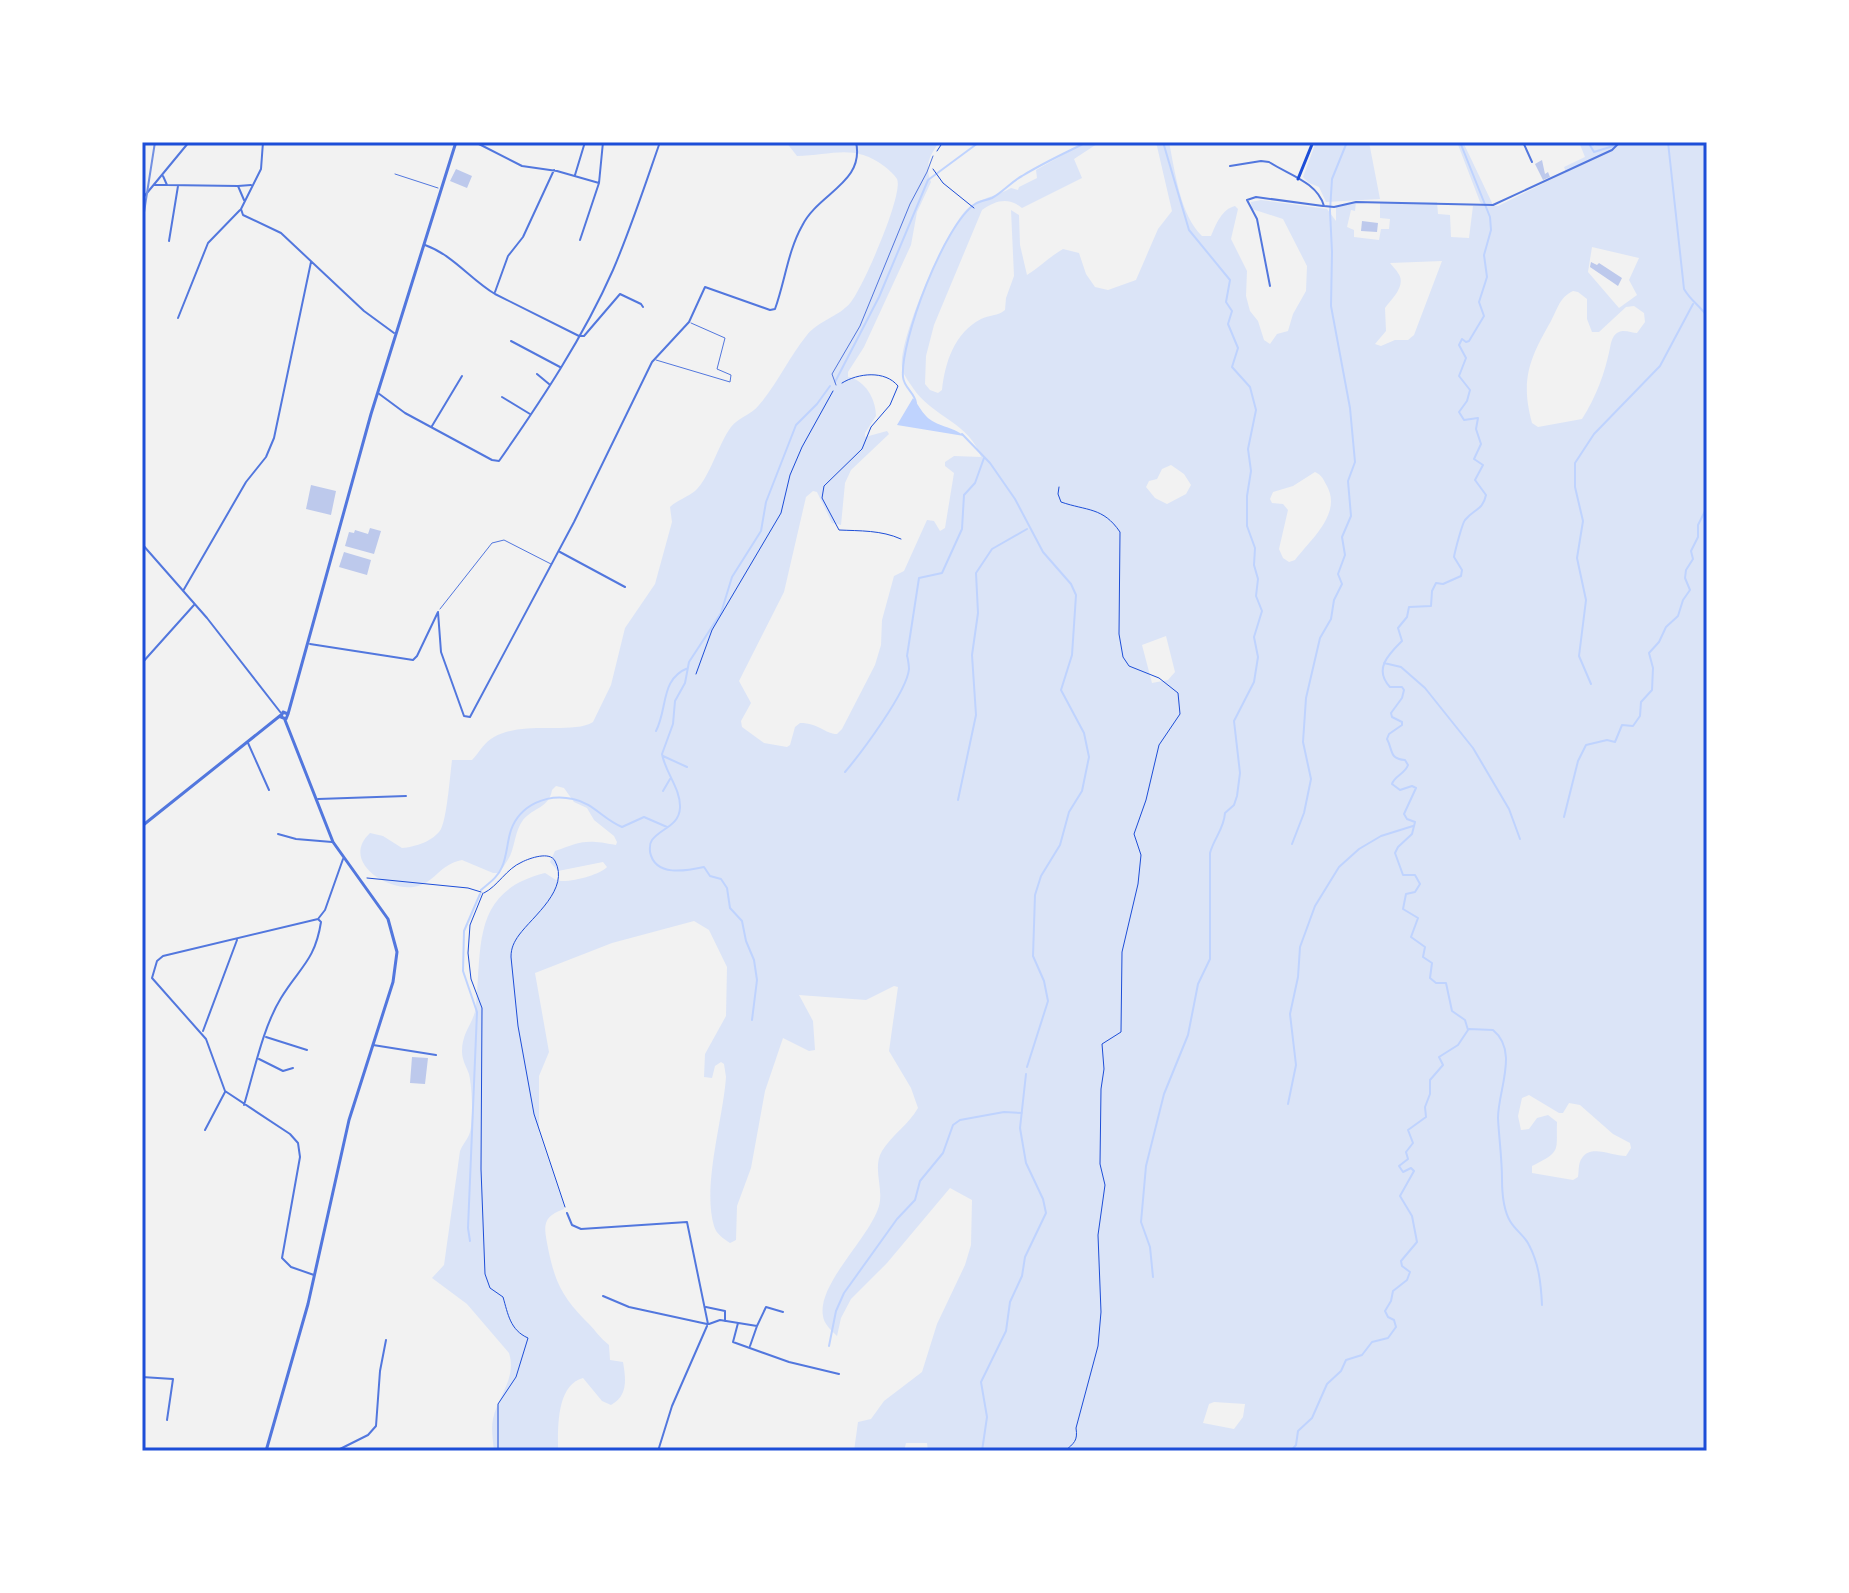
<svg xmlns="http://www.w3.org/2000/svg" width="1849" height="1593" font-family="'Public Sans',sans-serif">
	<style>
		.green { fill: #dbe4f7; fill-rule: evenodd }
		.water { fill: #bfd3fe }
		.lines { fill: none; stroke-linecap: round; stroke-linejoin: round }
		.stream { stroke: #bfd3fe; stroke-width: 2 }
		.building { fill: #bdc9ec }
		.path { stroke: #1d4ed8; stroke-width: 1 }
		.service { stroke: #5277de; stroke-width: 1 }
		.minor { stroke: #5277de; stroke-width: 2 }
		.tertiary { stroke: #5277de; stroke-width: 3 }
		.primary { stroke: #1d4ed8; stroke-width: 3 }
		.rail { stroke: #7290e2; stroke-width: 2 }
		.neatline { fill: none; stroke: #1d4ed8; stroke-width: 3 }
	</style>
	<rect width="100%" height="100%" fill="#f2f2f2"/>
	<path class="green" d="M786,142H939C930,156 924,165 931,182L917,212L911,245L864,347L848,372V377C865,380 876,399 876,416L865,433V437L887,431L889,434L851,470L845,483L841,525L832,523L817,492L813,491L806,497L784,592L739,681L751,703L741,721L742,727L764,743L787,747L790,745L795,727L800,723C819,723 825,734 837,734L842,729L875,665L881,645L882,620L894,576L904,571L927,520L934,521L940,531L945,528L954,473L945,466V462L954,456L981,457C970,423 931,416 913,388C909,382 902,373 902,367C898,339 947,228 967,209C978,198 996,197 1011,188L1018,190L1019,187L1037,178L1036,170L1086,142H1100L1074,159L1082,178L1022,208C1009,197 996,200 982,210L934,325L926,356L925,384L930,390L938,393L942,390C945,363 954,333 981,319C989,315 998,316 1005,310L1006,298L1014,276L1011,210L1019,215L1020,245L1027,275C1040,267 1049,257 1063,249L1079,253L1086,274L1095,287L1108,290L1136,280L1158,229L1172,211L1156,142H1169C1175,171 1180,215 1202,236H1211C1216,224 1222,209 1235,206L1238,209L1231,239L1247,271L1246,296L1250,311L1258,321L1264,340L1270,344L1277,334L1288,331L1293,314L1306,291L1307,266L1283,219L1252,209L1251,202L1261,200L1327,209L1336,221V207L1356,202L1355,211L1351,210L1347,227L1354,230V237L1379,240L1381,229H1389L1390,219L1380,218V203L1437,202L1438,214L1450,215L1451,237L1469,238L1473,206H1498L1566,172L1564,167L1585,157L1579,142H1592L1594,146L1614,142L1613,149L1623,142H1707V1451H928L927,1443H906L904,1451H854L858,1422L871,1419L884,1401L922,1372L937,1324L965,1265L971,1245L972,1200L950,1188L887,1263L851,1299L841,1318L837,1336C831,1330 824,1324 823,1316C817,1284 869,1239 879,1206C884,1188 872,1168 882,1151C892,1135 909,1124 918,1108L911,1088L889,1051L898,987L894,986L866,1000L799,995L813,1021L815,1050L809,1051L783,1038L765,1091L751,1168L737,1206L736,1240L730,1243C724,1239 716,1234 714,1226C702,1186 723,1120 726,1077L724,1064L721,1062L715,1066L712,1078L704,1077L705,1054L726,1016L727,967L709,930L694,921L612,943L535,973L549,1052L539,1076V1132L564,1206V1209C541,1217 544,1227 548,1248C555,1283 563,1298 588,1323C596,1331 600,1338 609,1345L610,1360L623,1362C626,1379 628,1396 611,1405L602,1401L583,1378C556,1385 558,1429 558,1451H494C493,1441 491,1429 493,1419C498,1396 517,1378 509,1353L467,1304L432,1278L444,1265L460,1151C462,1145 467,1140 469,1135C474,1124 472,1086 469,1074C466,1066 462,1060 462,1051C462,1031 475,1022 476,1005C482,945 472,891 545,873C549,875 552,878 556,880C567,884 600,875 607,867L603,862L558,871L550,862L555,851C582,841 586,839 616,845L617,842L614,836L594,820L587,808L574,802L564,788L556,786L552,790C549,808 534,807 523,820C515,831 515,845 510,856C507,862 503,867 499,873H493L462,860C439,865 436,881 418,886C390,894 339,862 370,833L383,836L402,848C415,847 434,841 441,829C447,817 450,776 452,760H472C479,753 484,742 494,737C524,720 572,735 593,722L611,685L625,628L655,584L672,522L670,507C677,500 688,497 695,491C709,479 719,443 731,427C739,417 751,415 759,405C778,383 789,357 807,335C819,320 839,317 851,302C863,287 904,194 897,179C894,174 889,170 884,166C853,143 830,156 797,156ZM1592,247L1639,258L1629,280L1637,295L1619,308L1588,272ZM1442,261L1414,335L1408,340H1395L1381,346L1375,344L1386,331L1385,308C1392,299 1407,285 1398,273C1396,269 1392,266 1390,263ZM1573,291L1578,292L1587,299V319L1592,332H1599L1626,307L1634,306L1644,313L1645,322L1637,333C1632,333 1624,329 1619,332C1613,334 1611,342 1610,348C1605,373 1596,397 1582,419L1538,427L1532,423C1520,379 1530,358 1551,321C1558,308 1559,298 1573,291ZM1171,465L1184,474L1191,485L1186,494L1167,504L1155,498L1146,487L1149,481L1157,479L1162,469ZM1315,472C1322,475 1323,479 1327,486C1342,514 1311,539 1295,560L1289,562L1283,558L1279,549L1288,510L1283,504L1272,503L1270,499L1273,492L1293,486ZM1166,636L1175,672L1168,680L1152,683L1142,645ZM1529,1095L1559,1113H1563L1569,1103L1580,1105L1613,1134L1630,1143L1631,1148L1626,1156C1612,1156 1591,1144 1582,1158C1578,1163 1579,1171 1578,1177L1573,1180L1532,1173V1166C1562,1151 1556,1151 1557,1122L1548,1115L1537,1118L1529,1129L1521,1130L1518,1116L1522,1098ZM1214,1402L1245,1404L1243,1417L1234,1429L1203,1423L1209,1404Z
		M1316,142H1369L1380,199L1326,202L1319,187L1309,183L1303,177Z
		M1457,142H1463L1493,205L1482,204L1480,202Z"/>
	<path class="water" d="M913,398C918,404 921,411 926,416C936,427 953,426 964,436L897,425Z"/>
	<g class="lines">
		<path class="stream" d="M1588,142L1594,152L1626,142
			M1668,142L1684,289C1691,301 1699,305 1707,316
			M835,382L879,297L928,180L978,143
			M916,403C915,393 904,388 903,377C900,341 944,225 975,204C980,201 987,200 992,198C1003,192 1011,182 1022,176C1043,163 1065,153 1087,142
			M962,434L990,463L1015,499L1043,552L1071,584L1076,595L1072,655L1061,690L1084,733L1089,757L1082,791L1069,812L1060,845L1041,876L1035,895L1033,956L1044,981L1048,1001L1027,1067
			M1384,663L1401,667L1425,688L1473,748L1509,809L1520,839
			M1591,684L1579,656L1586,600L1577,558L1583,521L1575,487V463L1594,434L1660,366L1693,304
			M656,731C668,708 660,679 688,668
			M663,756L687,767
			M845,772C861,753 907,692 909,669C909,667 908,658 907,656L919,578L942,573L962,529L964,495L975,483L984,458
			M663,791L670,779
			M958,800L976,715L972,655L978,613L976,573L992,549L1027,529
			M1564,817L1578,761L1586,745L1607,740L1615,742L1622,725L1633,726L1640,716L1641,702L1652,690L1653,668L1649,653L1659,642L1666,627L1678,616L1683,600L1690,590L1685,578L1686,570L1693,559L1691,551L1698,537V525L1707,507
			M1292,844L1304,813L1311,779L1303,742L1306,698L1320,638L1331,619L1334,600L1342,584L1338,574L1345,555L1342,537L1351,516L1348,481L1355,462L1350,408L1331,306L1332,252L1330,211L1332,179L1347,142
			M481,890C489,883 498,877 502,867C507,856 507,842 511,830C520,805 547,793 573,799C593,803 604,820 622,827L644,817L667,827
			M752,1020L757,980L754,960L746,941L742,921L730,908L727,888L721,879L710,876L704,867C686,871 655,877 650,852C650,848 649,844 652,840C661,828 679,826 680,808C681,789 665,772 662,754L673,724L675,701L685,683L689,662L721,613L732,577L761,531L766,502L796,425L817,404L830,386
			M1469,1029L1493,1030C1519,1051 1498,1090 1498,1118C1499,1138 1502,1159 1502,1179C1502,1193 1503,1209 1510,1221C1515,1230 1525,1236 1529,1245C1539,1264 1541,1284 1542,1305
			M1288,1104L1296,1065L1290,1014L1298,977L1300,947L1315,906L1339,867L1359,849L1381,836L1413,826
			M470,1241L468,1228L477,1012L463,971L464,931L480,894
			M1153,1277L1150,1247L1141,1222L1146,1166L1164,1094L1188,1035L1198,984L1210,959V853C1214,838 1224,829 1225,813L1234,805L1237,796L1240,773L1234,721L1254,682L1258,657L1254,637L1262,611L1256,596L1258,579L1254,565L1255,548L1247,526V496L1251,471L1248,449L1256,410L1250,387L1232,367L1238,348L1228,324L1232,311L1226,302L1230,280L1189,230L1163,142
			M829,1346L836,1311L844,1293L897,1219L915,1200L920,1181L943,1153L953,1125L960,1120L1004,1112L1022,1113
			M982,1451L987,1417L981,1382L1006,1331L1010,1302L1022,1276L1025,1257L1046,1213L1043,1199L1026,1163L1020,1128L1026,1074
			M1291,1451L1296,1445L1298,1431L1312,1418L1327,1384L1341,1371L1346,1360L1362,1355L1372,1342L1388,1338L1396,1327L1394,1320L1388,1317L1385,1311L1391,1301L1393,1291L1407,1280L1410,1272L1402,1266L1401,1261L1417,1242L1412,1216L1400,1196L1414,1171L1411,1168L1403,1172L1399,1166L1408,1159L1406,1152L1413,1143L1408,1130L1426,1117L1425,1107L1430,1094V1080L1443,1065L1439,1057L1458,1045L1468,1030L1465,1020L1452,1011L1446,983H1436L1430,978L1432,963L1423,957L1425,947L1411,937L1418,918L1403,909L1406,894L1415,892L1420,884L1415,875H1403L1395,853L1398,847L1412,834L1415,822L1407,819L1404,814L1416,788L1412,786L1400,790L1392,784C1394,776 1405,774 1408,765L1405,760C1389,759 1393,750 1387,739L1389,734L1402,725V722L1392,717L1391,713L1402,698L1404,690L1402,687H1390C1373,669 1389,654 1402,641L1398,628L1407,617L1409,607L1431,606L1432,591L1436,583L1443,584L1461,576L1462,570L1454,557C1455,551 1462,524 1465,520C1474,509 1483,510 1486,495L1475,480L1483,465L1474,459L1481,444L1476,429L1478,418L1464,420L1459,412L1467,401L1470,390L1459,376L1466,358L1459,345L1462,339L1466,342L1469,341L1484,316L1479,302L1487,277L1484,255L1491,230L1490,217L1460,142"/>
	</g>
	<path class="building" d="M1542,160L1545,174L1548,172L1550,177L1543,180L1535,164Z
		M456,169L472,176L467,188L450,181Z
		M1362,221L1378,223L1377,232L1361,231Z
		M1591,262L1597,265L1599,263L1622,278L1618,286L1590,267Z
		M311,485L336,491L331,515L306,509Z
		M370,528L381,531L374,554L345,546L349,532L354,533L355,530L368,534Z
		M344,552L371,560L367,575L339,567Z
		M412,1057L428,1058L425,1084L410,1083Z"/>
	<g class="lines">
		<path class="path" d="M937,151L943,142
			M933,169L943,183L974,208
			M842,383C858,373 885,370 898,386L890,405L871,427L862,449L824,486L822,498L839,530C860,531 881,530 901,539
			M1059,487L1058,494L1061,502C1087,511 1103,507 1120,532L1119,634L1123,657L1129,666L1159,678L1178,693L1180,714L1159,745L1146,800L1134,834L1141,855L1138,884L1122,952L1121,1032L1102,1044L1104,1069L1101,1089L1100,1164L1105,1185L1098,1235L1101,1312L1098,1346L1076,1428C1078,1441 1074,1443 1065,1451
			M696,674L712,630L781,513L790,475L802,447L833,391
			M367,878L468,888L481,892
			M483,893L470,925L468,953L471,979L482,1008L481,1169L485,1274L490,1288L503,1297C508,1314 510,1330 528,1338L516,1377L498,1404V1451
			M484,893C498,886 506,869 522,862C530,858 550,851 555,861C570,889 533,916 519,935C514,942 511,948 511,957L518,1026L534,1114L565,1207"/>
		<path class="service" d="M395,174L438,188
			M656,360L730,382L731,375L717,369L725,338L691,323
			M836,385L832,374L860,326L910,204L927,172L933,156
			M440,609L492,543L504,540L551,564"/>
		<path class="minor" d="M263,142L261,169L241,209L243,215L281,233L364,311L394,333
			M475,142L522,166L557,171L599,183
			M1523,142L1532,162
			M1230,166L1261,161L1269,162C1289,175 1317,182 1324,206L1334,207L1356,202L1493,205L1612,150L1620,142
			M575,175L585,142
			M155,185H167L163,176
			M167,185L238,186
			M142,199L189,142
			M244,200L238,186L251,185
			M580,240L599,183L603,142
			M169,241L178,186
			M425,245C453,255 470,279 495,294L579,336H584L620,294L641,304L643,307
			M1270,286L1257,219L1247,200L1256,197L1323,206
			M495,292L508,256L523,237L554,170
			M178,318L208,243L240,210
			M511,341L560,367
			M537,374L549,384
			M378,393L405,413L492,460L499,461C541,401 583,338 613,270C631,228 645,185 660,142
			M502,397L530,414
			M432,426L462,376
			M142,544L207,618L281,713
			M560,552L625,587
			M183,591L246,482L266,457L274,438L311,262
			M310,644L413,660L417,656L438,612L441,652L464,716L470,717L574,522L652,362L689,322L705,287L770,310L775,309C785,281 788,251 802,226C818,193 865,183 856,142
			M142,663L194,605
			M248,743L269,790
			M318,799L406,796
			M278,834L296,839L332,842
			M203,1031L237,940
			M266,1037L307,1050
			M373,1045L436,1055
			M259,1059L283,1071L293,1068
			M244,1105C254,1072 263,1027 281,998C299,968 315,961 321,922L318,919L325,910L343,859
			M205,1130L225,1092
			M567,1213L572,1225L581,1229L687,1222L708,1324
			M314,1275L291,1267L282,1258L300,1157L298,1143L290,1134L225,1091L206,1039L152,978L157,961L163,956L318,919
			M603,1296L629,1307L707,1324
			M706,1307L725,1311V1321
			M738,1323L733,1342L789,1362L839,1374
			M709,1324L720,1320L757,1326L766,1307L783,1312
			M750,1346L757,1326
			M142,1377L173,1379L167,1420
			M336,1451L368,1435L376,1426L380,1371L386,1340
			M658,1451L672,1406L707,1326"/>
		<path class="tertiary" d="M283,712L288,714L286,719L281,717Z
			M288,714L371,414L456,142
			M142,826L281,715
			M266,1451L308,1304L349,1120L393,982L397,952L388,919L333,842L285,720"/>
		<path class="primary" d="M1298,179L1313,142"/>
		<path class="rail" d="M142,225L155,142"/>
	</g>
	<rect width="1849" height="1593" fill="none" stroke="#ffffff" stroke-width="288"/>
	<rect x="144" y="144" width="1561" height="1305" class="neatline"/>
</svg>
